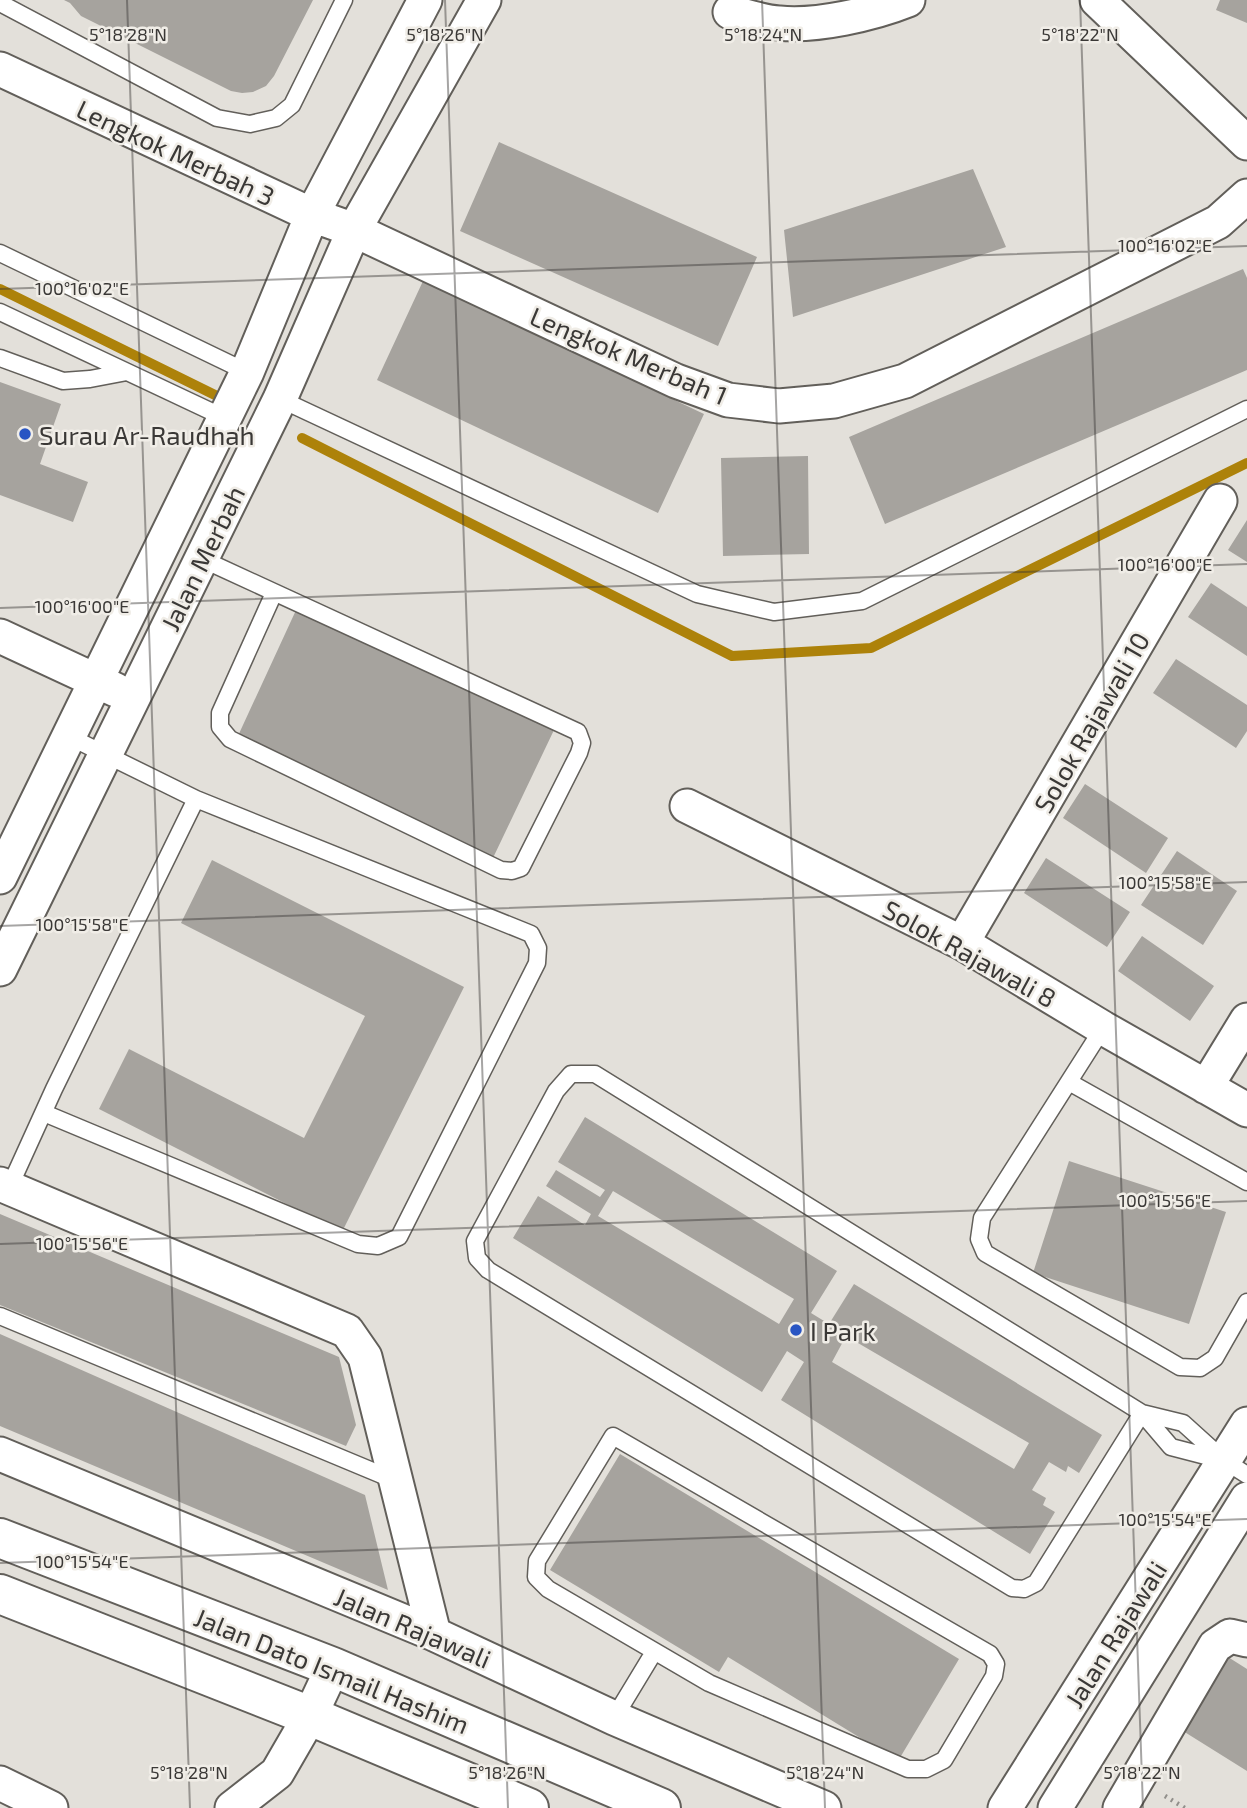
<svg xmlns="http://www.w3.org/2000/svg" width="1247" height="1808" font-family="'Exo 2',sans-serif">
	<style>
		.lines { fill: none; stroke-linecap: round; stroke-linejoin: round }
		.stream { stroke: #ad820a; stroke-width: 10 }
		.building { fill: #a6a39e; fill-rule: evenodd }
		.lane-casing { stroke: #625f5a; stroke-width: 19 }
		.street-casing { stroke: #625f5a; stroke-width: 37 }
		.primary-casing { stroke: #625f5a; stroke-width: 42 }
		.path { stroke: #918f8b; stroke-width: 4.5; stroke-dasharray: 2 5; stroke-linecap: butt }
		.lane { stroke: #fff; stroke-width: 16 }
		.street { stroke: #fff; stroke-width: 33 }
		.primary { stroke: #fff; stroke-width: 38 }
		.ticks { fill: none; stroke: #3a3836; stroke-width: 2; stroke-opacity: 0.45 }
		.poi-dot { fill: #2955c3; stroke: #f0ede7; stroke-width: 2.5 }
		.labels { text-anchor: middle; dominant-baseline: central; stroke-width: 5; stroke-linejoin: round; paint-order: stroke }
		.street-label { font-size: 26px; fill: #3a3836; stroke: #f0ede7 }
		.poi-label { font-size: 26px; fill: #3a3836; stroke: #f0ede7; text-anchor: start }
		.ticks-label { font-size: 18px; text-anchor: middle; fill: #3a3836; stroke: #f0ede7; stroke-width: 5; stroke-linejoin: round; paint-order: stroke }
	</style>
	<rect width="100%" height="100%" fill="#e3e0da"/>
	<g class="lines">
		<path class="stream" d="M0,289L217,396
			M302,438L732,656L871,648L1247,463"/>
	</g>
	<path class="building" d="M64,0H313L274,76L266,86L253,92L242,93L231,91L81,16L70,3Z
		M1220,0H1247V23L1216,10Z
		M499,142L757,257L718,346L460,231Z
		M973,169L1006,247L793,317L784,230Z
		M1243,269L1247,278V370L885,524L849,437Z
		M423,281L704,414L658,513L377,380Z
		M0,382L61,404L40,464L88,482L73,522L0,495Z
		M808,456L809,554L723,556L721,458Z
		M1247,520V562L1228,550Z
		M1211,583L1247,607V656L1188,617Z
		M297,608L554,730L492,860L237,738Z
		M1176,659L1247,705V731L1236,748L1153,693Z
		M1085,784L1168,838L1146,873L1063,818Z
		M1177,851L1237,891L1203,945L1141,905Z
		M1046,858L1130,912L1107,947L1024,893Z
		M212,860L464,987L342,1232L99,1109L129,1049L304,1138L365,1016L181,923Z
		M1142,936L1214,986L1190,1021L1118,971Z
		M585,1117L837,1271L811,1313L829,1324L854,1284L1102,1435L1079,1473L1068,1466L1066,1472L1049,1462L1032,1490L1046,1498L1043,1505L1055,1512L1030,1554L781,1400L804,1362L787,1351L762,1392L513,1238L538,1196L585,1225L591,1214L546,1186L556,1170L600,1197L605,1190L558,1162ZM613,1191L794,1299L779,1324L598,1216ZM846,1336L1029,1443L1014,1469L832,1362Z
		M1069,1161L1226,1212L1189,1324L1033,1273Z
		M0,1214L339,1357L356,1425L346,1446L0,1305Z
		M0,1334L365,1495L388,1590L0,1426Z
		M620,1454L959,1659L898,1761L728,1657L719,1672L550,1570Z
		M1228,1657L1247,1669V1771L1183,1731Z"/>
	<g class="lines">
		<g class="lane-casing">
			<path id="lane" d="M0,3L217,118L250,124L276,118L292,105L344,0
				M0,253L247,372
				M0,312L225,418
				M0,358L63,381L90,379L127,372
				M280,399L697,594L774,612L862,601L1247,409
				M202,559L578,732L582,743L579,753L521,868L512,871L501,870L230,739L220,727V713L274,593
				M1103,1028L982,1218L979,1239L985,1253L1180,1367L1200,1368L1215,1358L1247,1302
				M1069,1082L1247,1182
				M44,1113L358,1244L378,1246L399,1237L537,963L538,948L531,934L196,799L70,737
				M9,1188L54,1089L196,799
				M0,1316L394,1480
				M1142,1413L1036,1583L1024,1589L1012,1588L488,1270L477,1258L475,1241L556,1091L571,1074H595L1142,1413L1171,1447L1225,1461
				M1142,1413L1183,1423L1225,1461L1247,1475
				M613,1436L990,1654L996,1664L994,1676L944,1760L926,1769H908L709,1683L548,1589L536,1577L537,1561Z
				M614,1718L654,1652"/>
		</g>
		<g class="street-casing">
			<path id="street" d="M1097,0L1247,143
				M730,12C746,16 763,22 779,23C816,27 873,14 908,0
				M0,69L312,215L354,230L676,381L728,400L779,406L834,401L905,381L1218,222L1247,196
				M0,636L116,690
				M687,806L962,943L1103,1028L1247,1110
				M0,877L247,372L312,215L425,0
				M962,943L1220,501
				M0,969L280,399L354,230L484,0
				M1206,1087L1247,1020
				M0,1184L347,1331L365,1357L434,1634
				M0,1454L434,1634L614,1718L824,1808
				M0,1783L51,1808
				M232,1808L277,1773L310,1716L333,1667
				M1005,1808L1247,1424
				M1055,1808L1247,1499
				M1120,1808L1215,1646L1230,1636L1247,1640"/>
		</g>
		<g class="primary-casing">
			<path id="primary" d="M0,1538L333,1667L661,1808
				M0,1594L310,1716L529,1808"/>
		</g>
		<path class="path" d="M1165,1796L1185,1808"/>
		<use href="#lane" class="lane"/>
		<use href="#street" class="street"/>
		<use href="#primary" class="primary"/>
	</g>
	<path class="ticks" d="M127,0L190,1808M445,0L508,1808M762,0L825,1808M1080,0L1143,1808M0,289L1247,246M0,608L1247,564M0,926L1247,882M0,1244L1247,1201M0,1563L1247,1519"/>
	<g class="poi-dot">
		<circle cx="25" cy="434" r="7"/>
		<circle cx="796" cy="1330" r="7"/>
	</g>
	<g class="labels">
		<g class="street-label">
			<text transform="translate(176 152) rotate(25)">Lengkok Merbah 3</text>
			<text transform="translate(629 355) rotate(23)">Lengkok Merbah 1</text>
			<text transform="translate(202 558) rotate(-64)">Jalan Merbah</text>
			<text transform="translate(1091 722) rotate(-60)">Solok Rajawali 10</text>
			<text transform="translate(970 953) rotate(29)">Solok Rajawali 8</text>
			<text transform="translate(413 1627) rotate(23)">Jalan Rajawali</text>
			<text transform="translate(1115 1634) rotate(-58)">Jalan Rajawali</text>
			<text transform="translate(332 1670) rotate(22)">Jalan Dato Ismail Hashim</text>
		</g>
		<g class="poi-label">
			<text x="39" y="434">Surau Ar-Raudhah</text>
			<text x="810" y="1330">I Park</text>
		</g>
	</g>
	<g class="ticks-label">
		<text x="128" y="41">5°18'28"N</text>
		<text x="445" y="41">5°18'26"N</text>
		<text x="763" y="41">5°18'24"N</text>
		<text x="1080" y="41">5°18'22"N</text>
		<text x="1165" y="252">100°16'02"E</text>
		<text x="82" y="295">100°16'02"E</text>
		<text x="1165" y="571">100°16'00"E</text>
		<text x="82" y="613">100°16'00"E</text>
		<text x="1165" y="889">100°15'58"E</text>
		<text x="82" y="931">100°15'58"E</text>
		<text x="1165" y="1207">100°15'56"E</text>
		<text x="82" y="1250">100°15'56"E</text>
		<text x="1165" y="1526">100°15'54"E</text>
		<text x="82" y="1568">100°15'54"E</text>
		<text x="189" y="1779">5°18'28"N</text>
		<text x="507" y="1779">5°18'26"N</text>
		<text x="825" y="1779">5°18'24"N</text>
		<text x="1142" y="1779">5°18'22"N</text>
	</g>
</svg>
